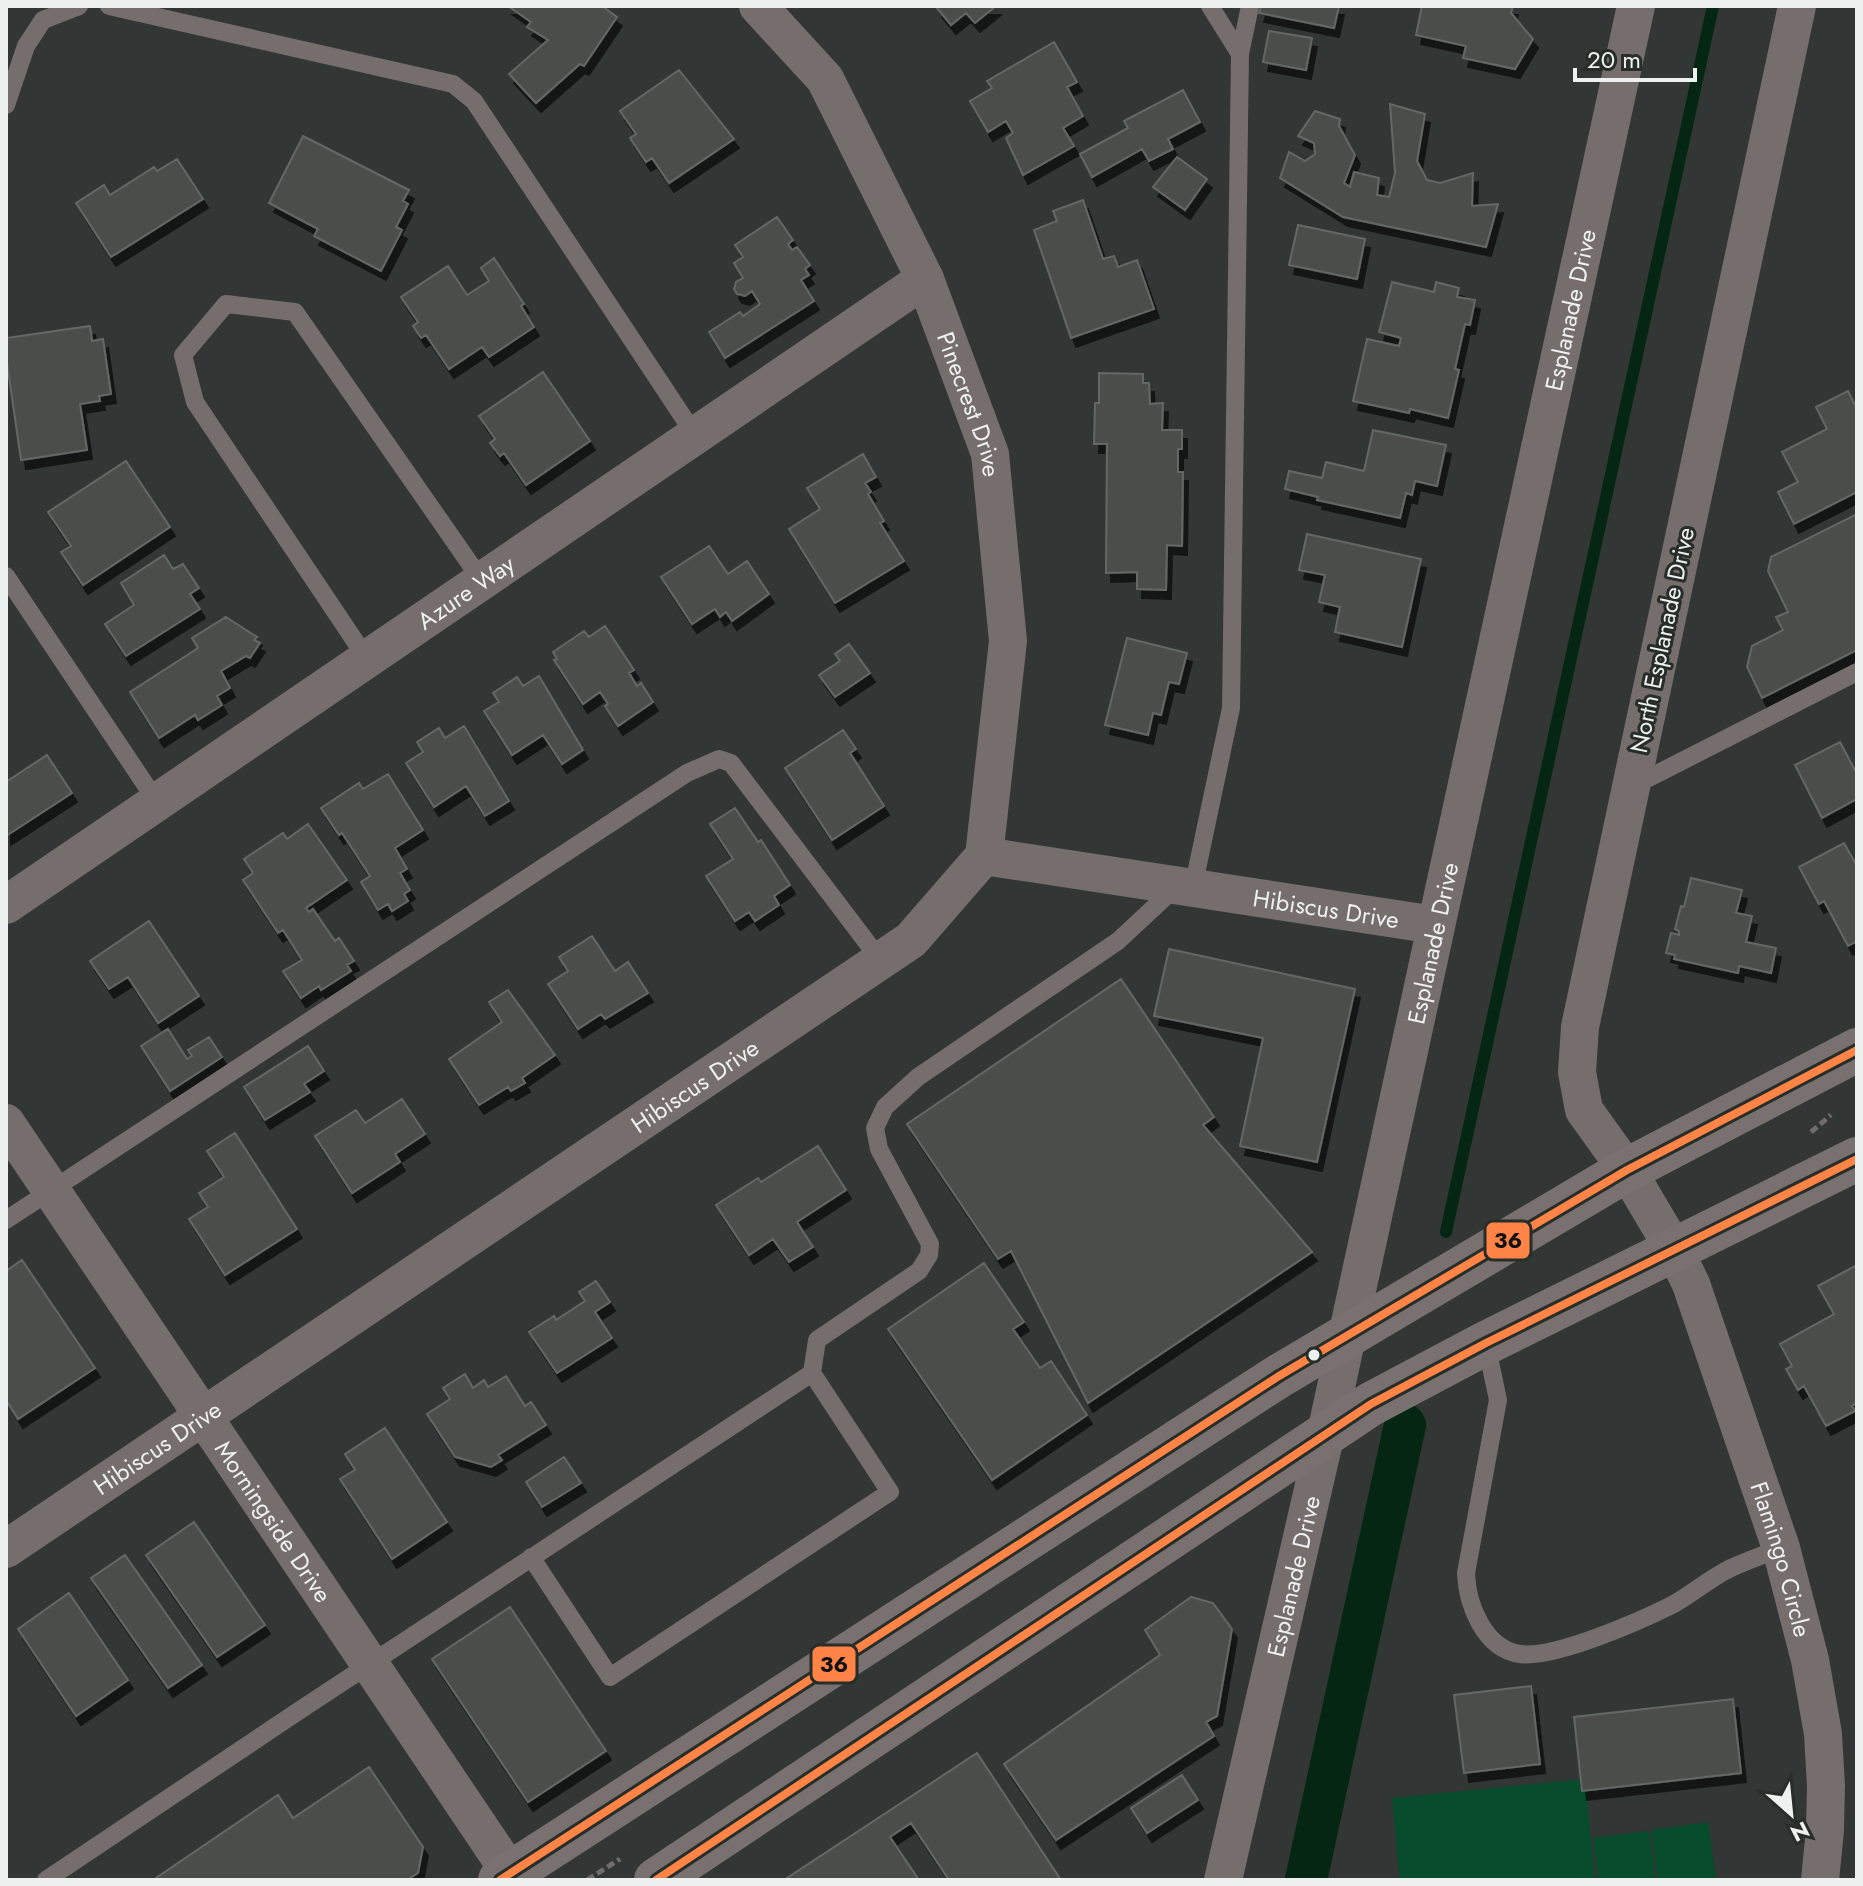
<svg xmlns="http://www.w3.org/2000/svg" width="1863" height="1886" font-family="Jost,sans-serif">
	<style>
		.green { fill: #074c2c }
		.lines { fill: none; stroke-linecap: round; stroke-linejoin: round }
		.stream { stroke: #042612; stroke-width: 12 }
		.canal { stroke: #042612; stroke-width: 42 }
		.building { fill: #4b4e4c; stroke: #646766; stroke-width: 2; filter: url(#shadow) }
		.path { stroke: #706c6b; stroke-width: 5; stroke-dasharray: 8 4; stroke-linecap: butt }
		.lane { stroke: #766d6d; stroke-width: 18 }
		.street { stroke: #766d6d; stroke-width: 38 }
		.secondary { stroke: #787170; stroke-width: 44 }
		.bus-1-casing { stroke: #272d29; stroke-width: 14 }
		.bus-1 { stroke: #ff8446; stroke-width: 8 }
		.bus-dot { fill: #edf1ef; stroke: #272d29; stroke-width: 3 }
		.labels { text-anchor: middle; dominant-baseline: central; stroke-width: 6; stroke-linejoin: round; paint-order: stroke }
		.street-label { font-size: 24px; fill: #edf1ef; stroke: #272d29 }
		.line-badge { stroke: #272d29; stroke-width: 3 }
		.pale-badge-label { font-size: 22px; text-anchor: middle; font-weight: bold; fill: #111 }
	</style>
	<defs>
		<filter id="shadow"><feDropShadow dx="5" dy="9" stdDeviation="0" flood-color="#0009"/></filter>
	</defs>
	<rect width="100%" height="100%" fill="#323634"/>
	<path class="green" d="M1585,1779L1595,1880H1400L1392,1798Z
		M1708,1822L1716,1880H1658L1651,1830Z
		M1649,1831L1656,1880H1598L1593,1838Z"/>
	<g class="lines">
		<path class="stream" d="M1446,1232L1713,6"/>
		<path class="canal" d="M1306,1880L1405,1425"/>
	</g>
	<path class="building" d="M508,6H602L617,17L584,66L580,64L536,103L509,74L548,40L527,27L531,22Z
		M939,6H996L975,23L966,13L951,25L937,8Z
		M1261,6H1339L1334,28L1259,13Z
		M1422,6H1513L1511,13L1533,39L1515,69L1463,58L1466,46L1416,35Z
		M1269,31L1312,38L1306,70L1263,62Z
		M1054,42L1077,82L1067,87L1083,116L1063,128L1074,146L1023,175L1006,138L1013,133L1006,121L988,132L970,101L992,88L987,81Z
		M679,70L734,139L669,183L652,158L646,162L630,138L636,134L620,111Z
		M1183,90L1200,122L1168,139L1173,149L1149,161L1142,149L1092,177L1080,154L1128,128L1124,121Z
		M1390,104L1425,114L1417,161L1427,180L1440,183L1473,173L1472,206L1498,204L1486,247L1343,217L1280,178L1289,152L1305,161L1315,154L1314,143L1298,136L1315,111L1340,119L1339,126L1355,155L1344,183L1350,187L1354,172L1379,178L1377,195L1389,197L1395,173Z
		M303,136L409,190L403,201L408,204L396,227L402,230L381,271L314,236L318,229L269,203Z
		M1177,157L1207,179L1185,210L1153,187Z
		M177,159L203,199L111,257L76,203L104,185L110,195L154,167L157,171Z
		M1083,200L1103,259L1114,256L1118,267L1137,260L1154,309L1071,338L1034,230L1057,221L1053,211Z
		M777,217L793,240L788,244L792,250L797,247L810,265L805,269L809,275L801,280L814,301L725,358L709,332L740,312L743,316L760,304L752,291L745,296L737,294L734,289L736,282L743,278L734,263L743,257L735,245Z
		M1298,225L1365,239L1357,279L1289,265Z
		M494,258L524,304L521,306L534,327L489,357L482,347L449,369L426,335L421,338L413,326L418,322L401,297L448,266L467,295L489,281L481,268Z
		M1392,282L1434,292L1436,282L1459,288L1457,297L1475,300L1470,325L1465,324L1455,369L1459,370L1448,418L1410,409L1409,413L1353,401L1367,339L1399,346L1401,338L1379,332Z
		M90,326L92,341L103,339L111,394L99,396L100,401L80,404L87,450L21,460L6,356V338Z
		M543,372L590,441L526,485L504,453L500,456L490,443L495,439L479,416Z
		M1099,373L1143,374V383H1149L1150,404L1163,403L1162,430H1182V449H1178V472H1183L1182,546L1167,545L1166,590L1137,589V572L1106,573L1107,444H1094L1095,403H1099Z
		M1848,391L1857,409V492L1794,524L1778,492L1798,482L1782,452L1827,429L1816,407Z
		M1373,430L1446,445L1437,486L1415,481L1412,495L1406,493L1400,518L1317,500L1318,497L1285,489L1289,471L1322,478L1326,462L1364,471Z
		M863,454L876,477L865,483L871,492L868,494L884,521L880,523L904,561L835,603L789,529L820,509L807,488Z
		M126,461L170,527L83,585L61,552L71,546L48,512Z
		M1857,514V650L1762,698L1747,667L1752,646L1783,630L1776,617L1788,612L1768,571L1771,557Z
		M1307,534L1421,559L1402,647L1335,632L1340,607L1319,602L1325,575L1299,570Z
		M709,546L728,574L747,561L769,594L732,621L726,612L720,617L715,609L692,624L661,577Z
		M164,555L173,569L183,564L199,588L190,594L200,609L126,656L105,624L134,605L121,583Z
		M226,617L257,637L254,640L260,643L250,658L246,656L221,671L230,688L217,696L222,705L198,720L195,715L159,738L130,692L198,648L192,638Z
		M605,626L634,670L629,673L637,686L641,683L653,702L618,726L605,706L608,704L600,692L583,704L554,660L557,659L553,652L584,631L589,637Z
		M1127,638L1187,653L1179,684L1169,682L1161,715L1153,713L1148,735L1105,725Z
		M849,644L870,673L835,697L819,675L840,661L835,654Z
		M539,676L583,750L562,764L543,735L512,755L484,711L499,702L493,693L517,677L523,686Z
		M464,726L509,801L485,816L466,786L434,807L406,763L423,752L417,742L439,728L445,738Z
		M843,730L856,749L850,753L884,806L832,840L785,768Z
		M1840,742L1857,774V799L1822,818L1795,765Z
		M47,755L72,793L6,836V782Z
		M388,774L423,830L395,848L407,869L400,873L410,890L404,894L408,901L392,911L388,904L378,910L361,882L370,876L342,833L339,835L321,808L359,783L363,789Z
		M735,808L758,842L761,840L790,885L774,896L779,905L755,921L749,912L735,921L706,876L733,859L710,824Z
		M308,824L347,880L306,908L309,912L313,909L335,941L339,938L354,961L347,965L351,971L321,990L319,986L301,998L283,971L302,960L283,930L278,933L243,880L253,873L244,859L283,833L287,839Z
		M1844,843L1857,866V941L1848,946L1824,901L1819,904L1799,867Z
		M1691,878L1742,890L1736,913L1752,916L1746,942L1776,948L1771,973L1739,966L1738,973L1674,959L1675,955L1666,953L1671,933L1679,935V931L1675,929L1681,906L1684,907Z
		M149,921L199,996L158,1023L128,977L109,989L90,961Z
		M592,936L615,971L628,962L648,993L605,1019L601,1014L578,1029L548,984L568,971L559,957Z
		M1169,949L1355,989L1317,1162L1240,1146L1263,1038L1154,1016Z
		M1121,979L1214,1117L1203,1125L1312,1252L1088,1403L1011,1251L998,1259L907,1124Z
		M508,990L555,1055L522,1078L525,1083L511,1091L508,1087L479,1105L449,1059L502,1022L489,1002Z
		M168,1029L187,1059L192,1056L188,1050L209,1037L222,1057L170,1091L141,1046Z
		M308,1046L324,1071L304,1084L310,1092L265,1120L244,1087Z
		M402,1099L425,1134L395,1154L400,1162L352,1193L315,1136L356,1110L365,1123Z
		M235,1133L297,1229L225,1275L189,1219L208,1207L199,1193L224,1177L207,1151Z
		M818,1146L846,1190L797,1222L813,1247L789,1262L773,1239L749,1255L716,1205L758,1178L761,1182Z
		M22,1260L95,1368L18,1419L6,1400V1271Z
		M984,1263L1024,1322L1013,1329L1040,1368L1051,1361L1087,1415L992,1480L888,1329Z
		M1857,1265V1403L1852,1406L1855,1411L1826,1426L1804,1386L1798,1390L1786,1369L1792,1366L1780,1344L1834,1314L1818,1286Z
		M596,1281L610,1302L595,1312L612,1338L557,1373L529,1332L554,1316L556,1320L585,1301L579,1292Z
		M465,1374L473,1388L484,1380L488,1387L506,1376L525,1406L531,1402L546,1425L498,1455L502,1460L491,1467L455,1457L427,1414L450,1399L443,1388Z
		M385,1428L447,1522L392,1559L340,1479L355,1470L345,1454Z
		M564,1457L581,1483L542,1507L526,1482Z
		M194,1522L265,1625L217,1657L146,1555Z
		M125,1555L202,1665L168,1688L91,1578Z
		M69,1593L128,1680L76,1716L18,1629Z
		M1191,1597L1213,1603L1232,1629L1217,1716L1206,1722L1214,1736L1056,1840L1004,1764L1160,1655L1145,1630Z
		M510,1607L606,1751L528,1802L432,1659Z
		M1531,1686L1540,1764L1464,1773L1454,1695Z
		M1733,1699L1741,1773L1582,1791L1574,1717Z
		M977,1753L1061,1880H949L911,1823L890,1837L919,1880H784Z
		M369,1767L423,1847L418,1873L407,1880H153L278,1795L293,1818Z
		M1182,1775L1198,1800L1147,1833L1131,1808Z"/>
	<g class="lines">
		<path class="path" d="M1811,1132L1831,1115
			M587,1880L620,1859"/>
		<path class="lane" d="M109,6L453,84L474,101L695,435
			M1240,54L1250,6
			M6,105L26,46L43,20L79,6
			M6,576L157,802
			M367,659L195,402L183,355L226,304L295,312L482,581
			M1633,786L1857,672
			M1193,888L1231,708L1240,54L1210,6
			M6,1220L687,773L719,759L731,763L881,961
			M1486,1343L1498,1400L1466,1573C1467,1604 1484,1649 1520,1654C1554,1659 1640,1621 1672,1605C1692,1594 1709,1579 1729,1569C1746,1561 1764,1555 1781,1548
			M812,1373L817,1340L919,1271L929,1255L930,1244L879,1149L875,1128L885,1107L918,1077L1118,941L1176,887
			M46,1880C300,1709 555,1541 812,1373L890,1492L610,1677L531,1557"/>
		<g class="street">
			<path id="s1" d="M758,6L825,79L925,279L990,454L1008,641L984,856"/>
			<path id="s2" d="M1797,6L1580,1027L1577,1072L1584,1110L1627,1170L1675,1251L1691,1284L1781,1548L1810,1660L1823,1734L1826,1786L1825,1830L1820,1880"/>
			<path id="s3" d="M6,905L925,279"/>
			<path id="s4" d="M6,1123L515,1880"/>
			<path id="s5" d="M6,1549L911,940L984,856L1435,925"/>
			<path id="s6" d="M1223,1880L1326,1433L1636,6"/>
		</g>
		<path class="secondary" d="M500,1880L1279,1376L1627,1170L1857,1050
			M656,1880L1371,1404L1486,1343L1857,1159"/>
		<g class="bus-1-casing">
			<path id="bus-1" d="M500,1880L1279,1376L1627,1170L1857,1050
				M656,1880L1371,1404L1486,1343L1857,1159"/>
		</g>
		<use href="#bus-1" class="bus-1"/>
	</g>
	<circle class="bus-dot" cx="1314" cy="1355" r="7"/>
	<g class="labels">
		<g class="street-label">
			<text stroke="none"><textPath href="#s6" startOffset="1608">Esplanade Drive</textPath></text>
			<text stroke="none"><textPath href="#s1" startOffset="456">Pinecrest Drive</textPath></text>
			<text stroke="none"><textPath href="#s3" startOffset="556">Azure Way</textPath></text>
			<text transform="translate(1662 640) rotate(-78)">North Esplanade Drive</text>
			<text stroke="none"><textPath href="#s5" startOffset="1548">Hibiscus Drive</textPath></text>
			<text stroke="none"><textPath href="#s6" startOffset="960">Esplanade Drive</textPath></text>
			<text stroke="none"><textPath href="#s5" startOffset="830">Hibiscus Drive</textPath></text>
			<text stroke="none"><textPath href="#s5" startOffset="182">Hibiscus Drive</textPath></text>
			<text stroke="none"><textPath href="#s4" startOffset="480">Morningside Drive</textPath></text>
			<text stroke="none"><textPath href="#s2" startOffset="1622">Flamingo Circle</textPath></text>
			<text stroke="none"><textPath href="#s6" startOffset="312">Esplanade Drive</textPath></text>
		</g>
	</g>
	<g class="line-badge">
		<rect x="1485" y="1221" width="46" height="39" rx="8" fill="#ff8446"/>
		<rect x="811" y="1645" width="46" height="38" rx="8" fill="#ff8446"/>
	</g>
	<g class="pale-badge-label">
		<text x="1508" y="1248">36</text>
		<text x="834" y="1672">36</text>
	</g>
	<rect width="1863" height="1886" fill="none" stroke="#edf1ef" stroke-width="16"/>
	<g transform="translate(1791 1814) rotate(153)" stroke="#272d29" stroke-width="6" paint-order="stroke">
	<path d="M0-6L14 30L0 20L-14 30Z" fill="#edf1ef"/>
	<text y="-12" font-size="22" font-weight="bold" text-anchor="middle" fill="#edf1ef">N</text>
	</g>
	<path d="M1575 68v12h120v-12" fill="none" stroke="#edf1ef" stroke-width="4"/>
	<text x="1587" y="68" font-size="24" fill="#edf1ef" stroke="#272d29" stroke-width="6" paint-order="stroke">20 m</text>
</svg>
